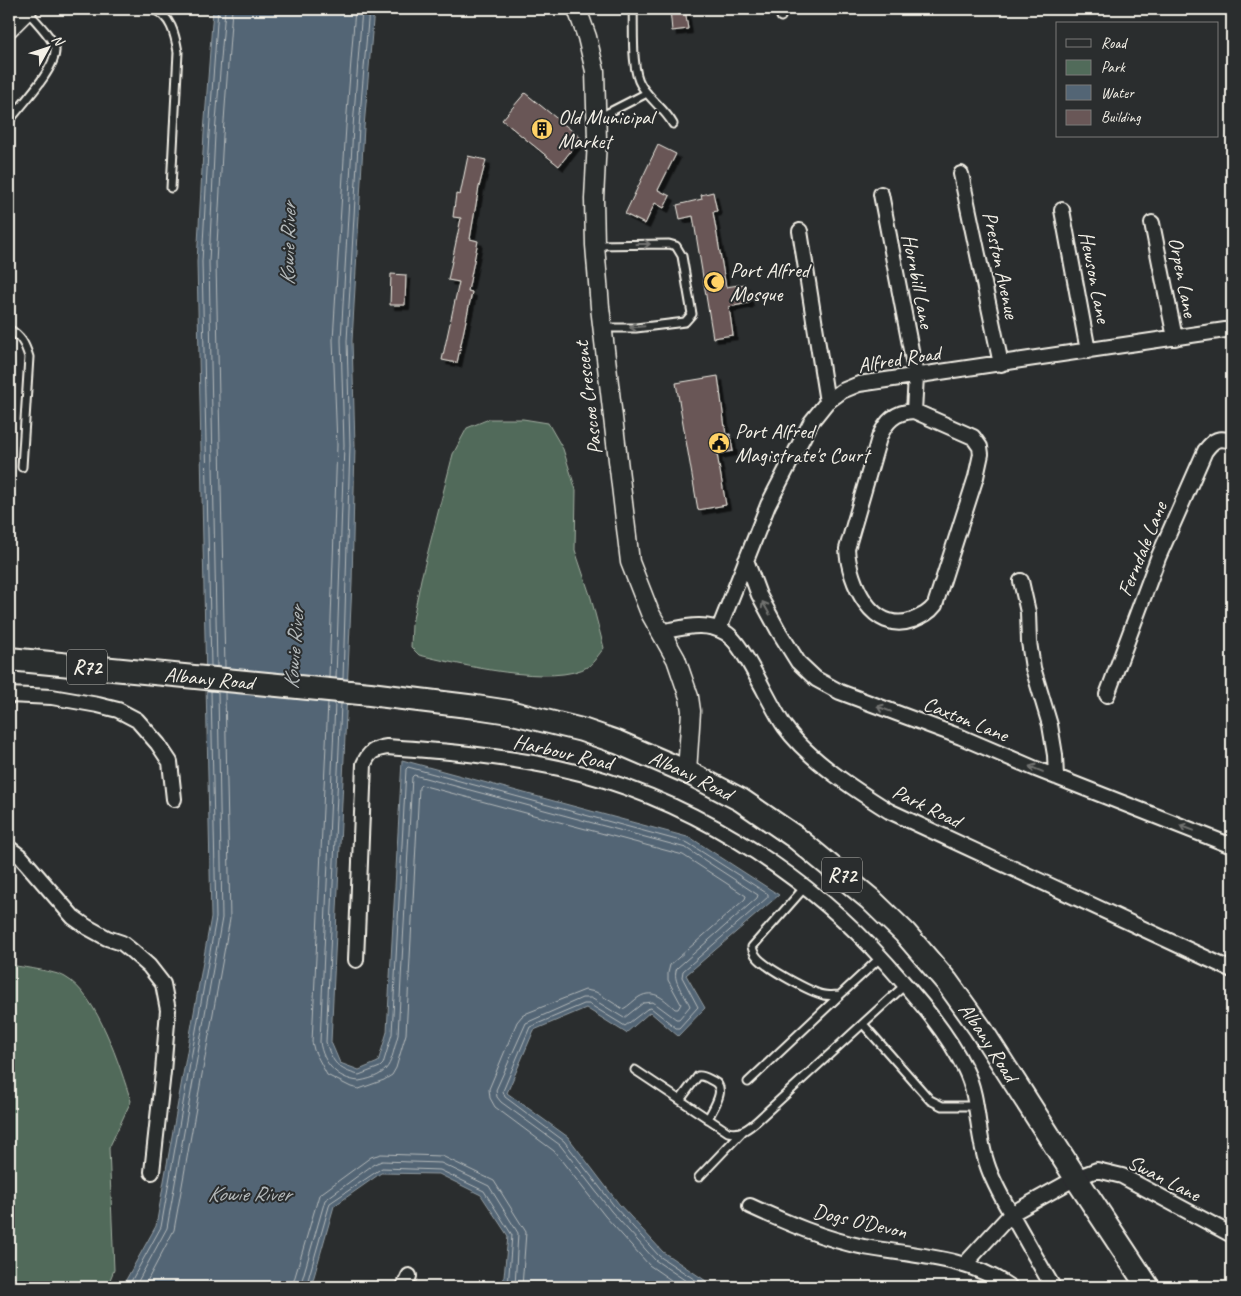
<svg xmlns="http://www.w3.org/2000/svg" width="1241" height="1296" font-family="Caveat,sans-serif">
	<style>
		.green { fill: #516b5a; stroke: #a2aea1 }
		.water { fill: #536575; stroke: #939da3 }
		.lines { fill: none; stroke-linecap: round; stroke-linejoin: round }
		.shore { stroke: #b4b9ba; stroke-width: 1 }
		.building { fill: #695757; stroke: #f4f1e8; filter: url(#shadow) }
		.service-casing { stroke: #f4f1e8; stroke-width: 11 }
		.minor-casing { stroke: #f4f1e8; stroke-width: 18 }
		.tertiary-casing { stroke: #f4f1e8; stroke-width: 21 }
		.primary-casing { stroke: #f4f1e8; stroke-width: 26 }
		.service { stroke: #2a2d2e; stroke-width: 7 }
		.minor { stroke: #2a2d2e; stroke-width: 14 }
		.tertiary { stroke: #2a2d2e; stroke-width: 18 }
		.primary { stroke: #2a2d2e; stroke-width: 22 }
		.oneway { stroke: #71726f }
		.labels { text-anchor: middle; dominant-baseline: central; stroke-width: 4; stroke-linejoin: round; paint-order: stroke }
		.shield { fill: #2a2d2e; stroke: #b7b6b0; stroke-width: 1 }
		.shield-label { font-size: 20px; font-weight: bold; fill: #f4f1e8 }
		.poi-label { font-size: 21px; fill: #f4f1e8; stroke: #2a2d2e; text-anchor: start }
		.street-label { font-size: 21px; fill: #f4f1e8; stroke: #2a2d2e }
		.water-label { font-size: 22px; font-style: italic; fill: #b4b9ba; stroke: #2a2d2e }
	</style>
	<defs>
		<filter id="shadow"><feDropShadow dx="4.5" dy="4.5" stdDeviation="0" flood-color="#0009"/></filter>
	</defs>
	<rect width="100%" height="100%" fill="#2a2d2e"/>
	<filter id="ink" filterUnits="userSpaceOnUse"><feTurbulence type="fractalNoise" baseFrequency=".02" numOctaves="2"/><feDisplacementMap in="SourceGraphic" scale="10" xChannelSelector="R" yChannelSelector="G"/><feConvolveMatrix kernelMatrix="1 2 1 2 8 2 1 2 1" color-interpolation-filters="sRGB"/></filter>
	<g filter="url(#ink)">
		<path class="green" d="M489,419H523L548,423L563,449L576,490L575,550L591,598L604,648C599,654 594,662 589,666C555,688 457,664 419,655L411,647L412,624L421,579L453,454L467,428Z
			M9,965C22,967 55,971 65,977C98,995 120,1067 131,1101L109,1148L114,1270L107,1287H9Z"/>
		<path class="water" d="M213,9H374L364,127L352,341L355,445L352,583L331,1042L340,1063L359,1070L378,1062L387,1032L402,760L691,838L779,895L686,975L705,1008L678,1036L650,1012L626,1033L586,1008L534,1030L507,1093L568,1137L619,1204L663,1252L715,1287H503L508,1236L481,1195L439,1174L381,1173L334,1206L311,1287H122L156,1226L211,917L197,262L204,133Z"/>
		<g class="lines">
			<path class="shore" d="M211,666L202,262L209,134L218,9
				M217,667L209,262L215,134L225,9
				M225,667L216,263L223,135L232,9
				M329,677L337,445L333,340L346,126L355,9
				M336,678L344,445L341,340L353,127L362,9
				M343,679L350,445L347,341L359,127L369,9
				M328,702L312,1042L314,1050L327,1075L351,1087L359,1089L384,1080L392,1075L396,1068L406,1034L419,787L421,785L683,855L746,896L745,899L670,965L668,973V980L681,1004L678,1009H675C665,1000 654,988 639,997C634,1000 629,1006 623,1009L596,992L585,990L527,1013L522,1016L517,1022L489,1089L490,1098L495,1107L554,1151L605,1216L649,1265L681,1287
				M335,703L320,1042C323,1063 337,1079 359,1081C392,1075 390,1063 398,1035L412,777L414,775L686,848L758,895L757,898L677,968C671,981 685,994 690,1006L679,1019H676L653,1002L643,1003L624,1018L591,998H582L526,1023L496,1090L497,1097L501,1102L560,1145L611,1211L655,1260L695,1287
				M341,704L326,1042C332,1062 338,1070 359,1075L380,1067L383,1064L392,1034L406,769L408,767L688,843L768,894V897L683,971L682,977L698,1007L679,1028H676L651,1008L647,1009L625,1026L589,1004H584L530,1027L503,1091L505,1097L564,1141L615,1207L659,1256L706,1287
				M128,1287L161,1227L216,918L211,691
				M135,1287L167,1228L222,918L218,692
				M144,1287L174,1230L230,919L225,693
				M292,1287L319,1195L371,1157L381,1154L442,1156L494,1181L526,1232L522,1287
				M300,1287L325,1200L374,1164L382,1161L441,1163L489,1186L518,1233L515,1287
				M306,1287L330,1203L382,1168L440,1170L484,1191L512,1235L508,1287"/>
		</g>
		<path class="building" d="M670,9H685L688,29L672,31Z
			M525,93L581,138L559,166L502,120Z
			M658,145L676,154L658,190L670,196L664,208L655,203L645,224L625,214Z
			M468,156L486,160L479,187L470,239L478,241L468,291L472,292L457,363L442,360L459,282L448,280L461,218L453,217L456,194L460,195Z
			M713,192L717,211L713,212L726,287L745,284L749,303L729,307L733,335L713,338L693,216L680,219L677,205L702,199L701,195Z
			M391,274L406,275L405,305H390Z
			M718,376L726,435L730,434L733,451L717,454L726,505L698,510L676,383Z"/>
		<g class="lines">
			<g class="service-casing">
				<path id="service" d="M153,9C171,16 175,34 178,52L171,188
					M633,9C634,28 631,70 641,85C650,100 664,108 673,124
					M779,9L781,17
					M598,118L647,93
					M9,121C21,105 57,68 55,49C54,39 34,19 27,11
					M595,245L669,244L676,246L682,256L692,314L685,322L636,328H604
					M9,329C21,336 25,344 29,357L22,467
					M805,887L752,947C753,951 754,954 757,957C766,968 810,992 824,995C829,996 835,995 840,995L881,957
					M863,1024L930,1100L942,1106H976
					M635,1070L728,1132C741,1135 749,1128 758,1120L905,985
					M748,1082L840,995
					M680,1100L698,1076C703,1075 707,1078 713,1081C728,1088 713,1108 708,1119
					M699,1177L742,1132"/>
			</g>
			<g class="minor-casing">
				<path id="minor" d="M961,174L1001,364
					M881,194L916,376L914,411
					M1062,210L1088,351
					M1152,223L1175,338
					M800,231L827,402
					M914,411L973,437L980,447L981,454L976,477L935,605C929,613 922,616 913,620C872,635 849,582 847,549L879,438C886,421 895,412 914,411Z
					M746,560L759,595L778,630L798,662L816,679L840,692L961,737L1036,769L1232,846
					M1021,581L1028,612L1029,642L1033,668L1050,725L1055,755L1056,777
					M719,629L768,505L811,422L827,402L842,391L859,384L1232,329
					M660,632C682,628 705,620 726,633C744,644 770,706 785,727C809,760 854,789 889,811L1232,970
					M9,695L52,697L98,705L118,710L137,720L158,744L170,762L174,799
					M1107,695L1158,558L1205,451C1214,439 1219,437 1232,441
					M9,848L21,857L73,917L87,927L107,938L122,943L132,951L149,966L163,984L168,1010L163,1072L152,1172
					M356,960L364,764C369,752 374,749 387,747C445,751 502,756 559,768C683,795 803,870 887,964C915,996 946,1030 965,1069C980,1099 976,1133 987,1164C994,1186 1007,1206 1018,1226C1030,1247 1041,1267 1053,1287
					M750,1206C787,1223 824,1239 864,1247C915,1256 966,1256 1010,1287
					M964,1265L1011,1214L1076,1178L1097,1170L1122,1176L1232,1235
					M404,1287L409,1276"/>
			</g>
			<g class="tertiary-casing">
				<path id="tertiary" d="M577,9L587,37L595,71L597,140L594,199L595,245L600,307L630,562L650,613L676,659L689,697L691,711L687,772
					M9,28L28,9"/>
			</g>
			<g class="primary-casing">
				<g id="primary">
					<path id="s1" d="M9,659L370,694L476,707L509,712L582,730L617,742L687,772L741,800L795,837L870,899L905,933L947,982L980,1028L1076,1178L1148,1287"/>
				</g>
			</g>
			<use href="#service" class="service"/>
			<use href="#minor" class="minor"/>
			<use href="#tertiary" class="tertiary"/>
			<use href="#primary" class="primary"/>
		</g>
		<defs><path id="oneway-shaft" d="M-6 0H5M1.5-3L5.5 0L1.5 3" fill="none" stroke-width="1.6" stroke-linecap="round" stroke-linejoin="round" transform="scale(1.25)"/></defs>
		<g class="oneway">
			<use href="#oneway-shaft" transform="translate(643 244)"/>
			<use href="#oneway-shaft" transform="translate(637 327) rotate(175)"/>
			<use href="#oneway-shaft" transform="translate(766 608) rotate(-120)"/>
			<use href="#oneway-shaft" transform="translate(884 709) rotate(-159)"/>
			<use href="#oneway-shaft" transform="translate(1036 769) rotate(-158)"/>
			<use href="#oneway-shaft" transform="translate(1187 828) rotate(-159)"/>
		</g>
	</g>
	<defs>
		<g id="building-disc" transform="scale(1.125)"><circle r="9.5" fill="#ffd166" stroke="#2a2d2e"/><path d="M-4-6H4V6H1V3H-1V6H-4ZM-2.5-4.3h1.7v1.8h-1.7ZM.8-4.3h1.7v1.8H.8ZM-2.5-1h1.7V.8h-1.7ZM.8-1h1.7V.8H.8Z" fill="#111"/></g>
		<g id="mosque-disc" transform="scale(1.125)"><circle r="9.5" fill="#ffd166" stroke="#2a2d2e"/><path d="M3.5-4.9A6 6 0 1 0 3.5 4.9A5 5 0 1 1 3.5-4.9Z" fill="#111"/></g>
		<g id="civic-disc" transform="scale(1.125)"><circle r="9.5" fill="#ffd166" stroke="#2a2d2e"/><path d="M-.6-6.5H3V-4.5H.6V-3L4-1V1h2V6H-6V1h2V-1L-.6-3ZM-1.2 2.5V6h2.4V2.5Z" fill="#111"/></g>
	</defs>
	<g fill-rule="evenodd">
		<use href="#building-disc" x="542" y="129"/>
		<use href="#mosque-disc" x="714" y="282"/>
		<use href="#civic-disc" x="719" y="443"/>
	</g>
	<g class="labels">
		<g class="shield">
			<rect x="67" y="649.5" width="40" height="35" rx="4"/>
			<rect x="822" y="857.5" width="40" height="35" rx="4"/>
		</g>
		<g class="shield-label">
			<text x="87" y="667">R72</text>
			<text x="842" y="875">R72</text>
		</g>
		<g class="poi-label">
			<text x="558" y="117">Old Municipal<tspan x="558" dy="24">Market</tspan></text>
			<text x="730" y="270">Port Alfred<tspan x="730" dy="24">Mosque</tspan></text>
			<text x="735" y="431">Port Alfred<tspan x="735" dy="24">Magistrate's Court</tspan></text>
		</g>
		<g class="street-label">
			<text transform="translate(1001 265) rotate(78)">Preston Avenue</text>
			<text transform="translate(1095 277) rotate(79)">Hewson Lane</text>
			<text transform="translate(1183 277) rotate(79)">Orpen Lane</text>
			<text transform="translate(918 281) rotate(79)">Hornbill Lane</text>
			<text transform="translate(899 359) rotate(-9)">Alfred Road</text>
			<text transform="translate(588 398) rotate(-97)">Pascoe Crescent</text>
			<text transform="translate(1142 549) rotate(-68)">Ferndale Lane</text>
			<text stroke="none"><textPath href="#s1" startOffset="201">Albany Road</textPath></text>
			<text transform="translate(966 719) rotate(22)">Caxton Lane</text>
			<text transform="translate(563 752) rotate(13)">Harbour Road</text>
			<text stroke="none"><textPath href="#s1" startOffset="696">Albany Road</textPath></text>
			<text transform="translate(927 806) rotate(26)">Park Road</text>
			<text stroke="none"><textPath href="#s1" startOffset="1101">Albany Road</textPath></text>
			<text transform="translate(1164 1178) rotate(27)">Swan Lane</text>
			<text transform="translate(860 1221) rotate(13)">Dogs O'Devon</text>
		</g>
		<g class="water-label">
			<text transform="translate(288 244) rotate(-89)">Kowie River</text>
			<text transform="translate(294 648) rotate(-86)">Kowie River</text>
			<text x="249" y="1194">Kowie River</text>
		</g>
	</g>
	<rect width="1241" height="1296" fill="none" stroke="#2a2d2e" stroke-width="30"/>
	<rect x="15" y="15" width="1211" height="1266" fill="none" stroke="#f4f1e8" stroke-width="2" filter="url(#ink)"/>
	<rect x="1056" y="22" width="162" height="115" fill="#2a2d2e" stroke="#7b7b78"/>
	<rect x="1066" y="39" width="25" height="8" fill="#2a2d2e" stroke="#7b7b78"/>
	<text x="1101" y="48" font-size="15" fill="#f4f1e8">Road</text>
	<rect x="1066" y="60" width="25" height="15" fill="#516b5a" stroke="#7b7b78"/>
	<text x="1101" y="72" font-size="15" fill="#f4f1e8">Park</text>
	<rect x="1066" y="85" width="25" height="15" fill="#536575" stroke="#7b7b78"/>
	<text x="1101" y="98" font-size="15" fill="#f4f1e8">Water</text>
	<rect x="1066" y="110" width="25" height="15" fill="#695757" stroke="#7b7b78"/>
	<text x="1101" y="122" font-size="15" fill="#f4f1e8">Building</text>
	<g transform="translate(48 48) rotate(50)" stroke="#2a2d2e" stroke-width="4" paint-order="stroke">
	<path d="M0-4L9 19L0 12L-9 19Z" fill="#f4f1e8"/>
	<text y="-8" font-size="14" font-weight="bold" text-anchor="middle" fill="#f4f1e8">N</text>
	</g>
</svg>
